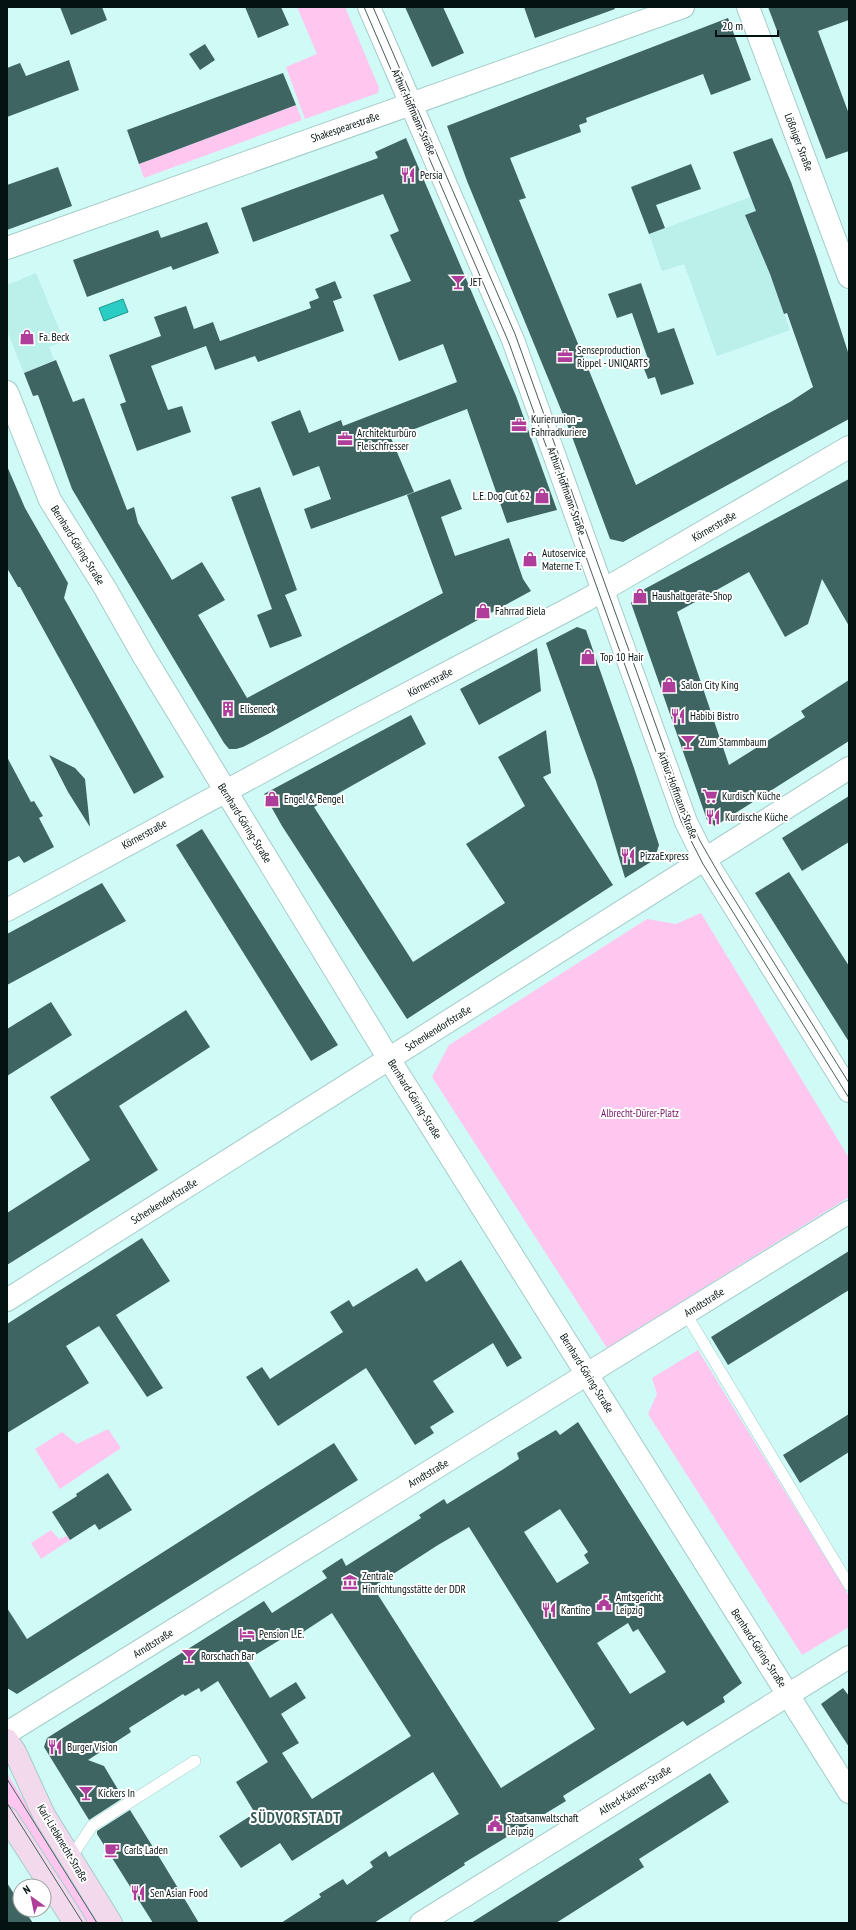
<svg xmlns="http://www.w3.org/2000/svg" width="856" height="1930" font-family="'PT Sans Narrow',sans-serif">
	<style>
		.built { fill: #bbefea }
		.green { fill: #ffc7f0 }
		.water { fill: #29cdc4; stroke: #1e958e }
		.building { fill: #3f6562; fill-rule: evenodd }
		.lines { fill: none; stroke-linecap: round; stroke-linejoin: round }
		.service-casing { stroke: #a4cdc9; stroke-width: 12 }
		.minor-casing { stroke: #a4cdc9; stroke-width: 24 }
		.tertiary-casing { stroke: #a4cdc9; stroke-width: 24 }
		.secondary-casing { stroke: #a4cdc9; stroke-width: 24 }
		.service { stroke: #fff; stroke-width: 11 }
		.minor { stroke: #fff; stroke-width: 22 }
		.tertiary { stroke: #fff; stroke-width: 22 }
		.secondary { stroke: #f2d9ec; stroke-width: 22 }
		.tram { stroke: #485f5d; stroke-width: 1 }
		.labels { text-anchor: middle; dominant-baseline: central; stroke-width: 4; stroke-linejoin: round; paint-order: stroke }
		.street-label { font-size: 11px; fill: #041211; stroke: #fff }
		.poi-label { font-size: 11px; fill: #041211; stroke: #fff; text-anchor: start }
		.park-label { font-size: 11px; fill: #761566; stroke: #fff }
		.district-label { font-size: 15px; font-weight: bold; letter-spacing: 1px; fill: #345a56; stroke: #fff }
	</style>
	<rect width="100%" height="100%" fill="#d0faf6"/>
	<path class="built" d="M791,182L817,257L770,274L790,330L717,356L684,264L662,271L649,234Z
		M36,273L64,341L49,347L54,360L24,373L7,331V285Z"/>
	<path class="green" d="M297,7H345L379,88L378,93L305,119L286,67L317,54Z
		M296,105L302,120L144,178L139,164Z
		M701,913L849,1158V1197L607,1348L432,1077L449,1045L647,919L676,924Z
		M698,1350L849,1596V1627L802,1655L648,1414L657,1394L652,1378Z
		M108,1429L121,1448L60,1489L35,1449L62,1432L77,1444Z
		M51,1530L59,1539L67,1536L70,1540L41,1559L31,1543Z
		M7,1773L101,1923H79L7,1808Z"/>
	<path class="water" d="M123,299L128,312L104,321L99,308Z"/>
	<path class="building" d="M60,7H102L107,20L71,35Z
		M245,7H281L289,25L258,38Z
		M405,7H443L464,53L432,67Z
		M524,7H614L615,9L535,38Z
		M768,7H849V20L818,31L849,114V151L826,159Z
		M728,18L751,80L711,95L703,74L586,118L587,122L579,125L581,132L510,158L526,198L519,200L636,485L790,402L813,387L787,313L784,314L770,274L745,215L756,211L733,152L772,138L791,182L817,257L849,355V419L623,542L610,539L571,434L467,181L447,126Z
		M205,44L215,60L200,70L189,54Z
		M69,60L79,90L7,117V68L20,63L26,76Z
		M283,73L296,105L139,164L127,130Z
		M406,138L516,396L557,510L507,523L467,409L391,438L414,492L311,529L304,509L331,499L319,466L293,476L271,422L300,410L309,433L341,420L343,426L457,382L443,344L399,361L373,295L411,281L390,235L399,231L383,194L253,242L241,208L378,158L375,152Z
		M691,164L701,189L656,205L665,228L649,234L631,187Z
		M58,167L72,206L7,230V185Z
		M207,222L219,253L173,270L171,266L87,297L73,260L158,230L161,238Z
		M335,281L342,298L333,301L344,331L258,362L255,356L215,370L206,346L151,366L168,410L182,406L191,432L137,451L120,404L126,402L109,355L161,336L154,317L186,306L194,329L213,322L220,341L311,308L309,302L319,298L315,289Z
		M641,283L658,333L674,328L694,384L661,395L655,377L648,379L641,361L648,359L632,313L617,318L608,294Z
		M56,360L73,402L84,398L127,510L134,507L138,523L172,580L202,562L225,600L198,615L247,698L443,593L407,495L450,479L462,509L441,517L455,556L509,538L523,579L531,591L268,734L243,747L236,749H229L224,743L72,489L38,395L33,396L24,373Z
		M7,466L25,508L68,583L64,598L164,777L134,794L20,587H18L7,568Z
		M849,479V626L822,579L808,624L785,637L749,572L677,612L729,765L805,717L801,711L849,680V741L715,826L707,820L631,603L639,592Z
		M260,487L297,590L285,595L302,636L270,648L257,615L272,609L231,497Z
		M577,627L586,630L634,768L659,845L654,860L625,878L596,781L546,643Z
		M537,648L541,691L479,725L460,689Z
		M411,715L426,744L314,807L413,962L505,903L466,844L525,806L498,757L546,730L551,773L543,777L613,885L407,1019L282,826L264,794Z
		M49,755L75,768L85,779L90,827L68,792Z
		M7,757L31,802L34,801L43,816L39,818L54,847L24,863L19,856L7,862Z
		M849,796V842L802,871L782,838Z
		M202,829L338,1045L311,1061L176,845Z
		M789,872L849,966V1042L755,893Z
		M102,883L126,921L7,985V934Z
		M51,1002L72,1035L7,1076V1029Z
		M186,1010L210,1047L119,1106L158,1170L7,1265V1213L90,1160L50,1097Z
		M142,1238L170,1281L116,1315L163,1388L147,1397L99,1326L66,1346L89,1383L7,1433V1324Z
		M849,1251V1290L728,1365L711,1337Z
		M461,1260L522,1358L507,1367L493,1343L433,1381L454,1412L430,1427L434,1433L415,1445L366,1368L278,1426L246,1377L262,1367L270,1379L343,1332L330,1312L349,1300L353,1307L417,1268L426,1282Z
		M849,1414V1452L800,1483L783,1455Z
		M578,1422L742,1683L723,1697L725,1702L687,1726L683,1721L563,1796L566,1801L464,1863L465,1865L374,1923H281L321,1897L319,1894L343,1879L347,1885L373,1867L370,1862L386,1851L389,1857L459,1814L433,1772L292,1861L280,1843L241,1868L219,1836L255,1813L236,1782L268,1762L218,1681L201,1692L199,1688L185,1696L183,1694L129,1728L131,1732L88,1760L104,1766L123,1798L89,1820L44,1747L47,1738L264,1601L272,1613L327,1578L322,1571L342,1558L346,1566L421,1518L419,1515L444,1499L447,1504L502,1470L519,1459L517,1453L556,1430L560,1435ZM560,1509L588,1552L584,1555L589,1563L557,1583L524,1532ZM469,1527L595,1729L501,1788L373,1587L438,1545ZM332,1613L411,1736L312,1799L282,1753L299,1743L281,1714L306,1698L296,1682L270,1698L247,1660L288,1635L291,1640ZM628,1623L633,1632L638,1629L666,1672L630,1694L597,1643Z
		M334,1443L358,1480L17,1694L7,1688V1608L27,1639Z
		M108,1473L132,1510L99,1530L95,1524L70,1540L52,1512L77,1496L76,1494Z
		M843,1688L849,1696V1747L821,1704Z
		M710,1773L729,1802L639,1859L644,1867L556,1923H471Z
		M130,1810L161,1860L199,1923H153L97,1834V1831Z
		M7,1883L20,1903V1910H24L33,1923H7Z"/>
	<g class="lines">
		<g class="service-casing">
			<path id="service" d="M686,1314L849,1585
				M69,1855L76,1850L92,1826L195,1761"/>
		</g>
		<g class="minor-casing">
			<path id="minor" d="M748,7L849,277
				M7,248L683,7
				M7,910L344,727L586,600L849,447
				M7,1300L849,768
				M7,1733L849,1212
				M421,1923L849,1657"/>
		</g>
		<g class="tertiary-casing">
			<path id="tertiary" d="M369,7L513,340L686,822L704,858L849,1091
				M7,392L50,500L105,588L143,655L389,1059L849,1792"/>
		</g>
		<g class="secondary-casing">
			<path id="secondary" d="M7,1740L15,1752L44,1815L111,1923
				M7,1818L75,1923"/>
		</g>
		<use href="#service" class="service"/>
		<use href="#minor" class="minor"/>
		<use href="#tertiary" class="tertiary"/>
		<use href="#secondary" class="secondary"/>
		<path class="tram" d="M364,7L509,343L681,821L703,864L849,1098
			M373,7L515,334L690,820L700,841L723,881L849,1083
			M7,1779L97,1923
			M7,1803L83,1923"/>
	</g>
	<defs>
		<g id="restaurant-bare" transform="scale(1.2)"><path d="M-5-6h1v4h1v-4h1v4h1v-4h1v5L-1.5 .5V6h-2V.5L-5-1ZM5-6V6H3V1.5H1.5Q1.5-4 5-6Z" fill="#af3e9a" stroke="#fff" stroke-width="2.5" paint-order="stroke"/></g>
		<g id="bar-bare" transform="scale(1.2)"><path d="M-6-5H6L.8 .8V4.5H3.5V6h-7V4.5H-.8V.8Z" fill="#af3e9a" stroke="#fff" stroke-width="2.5" paint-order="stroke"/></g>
		<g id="shop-bare" transform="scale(1.2)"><path d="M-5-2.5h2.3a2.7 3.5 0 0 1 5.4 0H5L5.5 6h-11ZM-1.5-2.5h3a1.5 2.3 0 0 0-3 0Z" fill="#af3e9a" stroke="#fff" stroke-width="2.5" paint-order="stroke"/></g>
		<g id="office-bare" transform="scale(1.2)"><path d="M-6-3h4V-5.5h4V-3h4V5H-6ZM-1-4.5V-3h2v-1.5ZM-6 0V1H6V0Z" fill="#af3e9a" stroke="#fff" stroke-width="2.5" paint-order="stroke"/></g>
		<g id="building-bare" transform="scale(1.2)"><path d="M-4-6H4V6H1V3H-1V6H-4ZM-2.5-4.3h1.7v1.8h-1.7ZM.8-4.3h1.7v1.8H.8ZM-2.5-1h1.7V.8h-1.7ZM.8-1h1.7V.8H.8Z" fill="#af3e9a" stroke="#fff" stroke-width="2.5" paint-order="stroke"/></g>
		<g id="supermarket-bare" transform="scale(1.2)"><path d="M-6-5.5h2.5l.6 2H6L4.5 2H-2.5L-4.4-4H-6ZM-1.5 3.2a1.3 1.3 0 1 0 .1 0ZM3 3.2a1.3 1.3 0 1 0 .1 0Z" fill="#af3e9a" stroke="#fff" stroke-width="2.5" paint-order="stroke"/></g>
		<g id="museum-bare" transform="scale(1.2)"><path d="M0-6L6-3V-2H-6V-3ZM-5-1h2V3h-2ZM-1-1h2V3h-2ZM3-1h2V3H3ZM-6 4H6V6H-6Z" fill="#af3e9a" stroke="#fff" stroke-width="2.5" paint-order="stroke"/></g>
		<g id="civic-bare" transform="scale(1.2)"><path d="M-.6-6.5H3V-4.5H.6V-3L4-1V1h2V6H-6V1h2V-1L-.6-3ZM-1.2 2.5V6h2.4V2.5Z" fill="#af3e9a" stroke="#fff" stroke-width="2.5" paint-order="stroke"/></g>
		<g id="hotel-bare" transform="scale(1.2)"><path d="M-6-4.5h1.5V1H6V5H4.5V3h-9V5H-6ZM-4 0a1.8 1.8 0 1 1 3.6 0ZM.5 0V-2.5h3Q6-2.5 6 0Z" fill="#af3e9a" stroke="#fff" stroke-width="2.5" paint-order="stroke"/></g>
		<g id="cafe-bare" transform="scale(1.2)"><path d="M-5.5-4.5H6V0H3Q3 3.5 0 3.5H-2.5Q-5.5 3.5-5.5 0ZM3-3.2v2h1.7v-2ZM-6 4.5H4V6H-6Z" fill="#af3e9a" stroke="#fff" stroke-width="2.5" paint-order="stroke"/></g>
	</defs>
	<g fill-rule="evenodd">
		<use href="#restaurant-bare" x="408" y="175"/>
		<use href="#bar-bare" x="458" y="282"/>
		<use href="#shop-bare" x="27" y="337"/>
		<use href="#office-bare" x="565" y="356"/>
		<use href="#office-bare" x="519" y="425"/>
		<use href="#office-bare" x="345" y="439"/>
		<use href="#shop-bare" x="542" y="496"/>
		<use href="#shop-bare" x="530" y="559"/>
		<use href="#shop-bare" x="640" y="596"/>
		<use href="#shop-bare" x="483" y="611"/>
		<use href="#shop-bare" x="588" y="657"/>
		<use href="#shop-bare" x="669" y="685"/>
		<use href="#building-bare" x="228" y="709"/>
		<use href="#restaurant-bare" x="678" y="716"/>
		<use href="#bar-bare" x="688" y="742"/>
		<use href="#supermarket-bare" x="710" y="796"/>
		<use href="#shop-bare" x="272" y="799"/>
		<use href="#restaurant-bare" x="713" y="817"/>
		<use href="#restaurant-bare" x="628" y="856"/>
		<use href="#museum-bare" x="350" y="1582"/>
		<use href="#civic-bare" x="604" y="1603"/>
		<use href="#restaurant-bare" x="549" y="1610"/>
		<use href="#hotel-bare" x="247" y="1634"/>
		<use href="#bar-bare" x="189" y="1656"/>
		<use href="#restaurant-bare" x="55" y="1747"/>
		<use href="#bar-bare" x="86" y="1793"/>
		<use href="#civic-bare" x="495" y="1824"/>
		<use href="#cafe-bare" x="112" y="1850"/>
		<use href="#restaurant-bare" x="138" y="1893"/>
	</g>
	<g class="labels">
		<g class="street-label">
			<text transform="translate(414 112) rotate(66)">Arthur-Hoffmann-Straße</text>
			<text transform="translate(345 127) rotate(-19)">Shakespearestraße</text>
			<text transform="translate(799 142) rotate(69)">Lößniger Straße</text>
			<text transform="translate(567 491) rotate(70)">Arthur-Hoffmann-Straße</text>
			<text transform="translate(714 526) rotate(-30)">Körnerstraße</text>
			<text transform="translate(78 545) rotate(58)">Bernhard-Göring-Straße</text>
			<text transform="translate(430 682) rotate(-28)">Körnerstraße</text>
			<text transform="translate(678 795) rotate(69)">Arthur-Hoffmann-Straße</text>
			<text transform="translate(245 823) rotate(58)">Bernhard-Göring-Straße</text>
			<text transform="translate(144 834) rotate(-29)">Körnerstraße</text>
			<text transform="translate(438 1028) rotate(-32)">Schenkendorfstraße</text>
			<text transform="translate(415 1099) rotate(58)">Bernhard-Göring-Straße</text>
			<text transform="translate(164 1201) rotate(-32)">Schenkendorfstraße</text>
			<text transform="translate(704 1302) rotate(-32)">Arndtstraße</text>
			<text transform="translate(587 1373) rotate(58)">Bernhard-Göring-Straße</text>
			<text transform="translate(428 1473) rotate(-31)">Arndtstraße</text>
			<text transform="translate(153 1643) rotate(-32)">Arndtstraße</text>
			<text transform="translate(759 1648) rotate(57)">Bernhard-Göring-Straße</text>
			<text transform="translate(635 1790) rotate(-32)">Alfred-Kästner-Straße</text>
			<text transform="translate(63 1843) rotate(59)">Karl-Liebknecht-Straße</text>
		</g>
		<g class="poi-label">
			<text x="420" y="175">Persia</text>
			<text x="470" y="282">JET</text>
			<text x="39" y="337">Fa. Beck</text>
			<text x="577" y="350">Senseproduction<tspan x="577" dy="13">Rippel - UNIQARTS</tspan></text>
			<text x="531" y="419">Kurierunion -<tspan x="531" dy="13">Fahrradkuriere</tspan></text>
			<text x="357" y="433">Architekturbüro<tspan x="357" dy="13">Fleischfresser</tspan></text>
			<text x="530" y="496" text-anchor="end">L.E. Dog Cut 62</text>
			<text x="542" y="553">Autoservice<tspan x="542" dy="13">Materne T.</tspan></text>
			<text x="652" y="596">Haushaltgeräte-Shop</text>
			<text x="495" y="611">Fahrrad Biela</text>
			<text x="600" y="657">Top 10 Hair</text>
			<text x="681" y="685">Salon City King</text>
			<text x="240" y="709">Eliseneck</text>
			<text x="690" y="716">Habibi Bistro</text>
			<text x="700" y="742">Zum Stammbaum</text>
			<text x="722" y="796">Kurdisch Küche</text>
			<text x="284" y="799">Engel &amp; Bengel</text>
			<text x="725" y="817">Kurdische Küche</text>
			<text x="640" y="856">PizzaExpress</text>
			<text x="362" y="1576">Zentrale<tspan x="362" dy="13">Hinrichtungsstätte der DDR</tspan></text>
			<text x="616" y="1597">Amtsgericht<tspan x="616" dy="13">Leipzig</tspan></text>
			<text x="561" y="1610">Kantine</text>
			<text x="259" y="1634">Pension L.E.</text>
			<text x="201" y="1656">Rorschach Bar</text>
			<text x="67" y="1747">Burger Vision</text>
			<text x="98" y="1793">Kickers In</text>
			<text x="507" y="1818">Staatsanwaltschaft<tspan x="507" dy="13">Leipzig</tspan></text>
			<text x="124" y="1850">Carls Laden</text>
			<text x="150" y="1893">Sen Asian Food</text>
		</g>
		<g class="park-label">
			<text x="640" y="1113">Albrecht-Dürer-Platz</text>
		</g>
		<g class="district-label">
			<text x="296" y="1817">SÜDVORSTADT</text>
		</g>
	</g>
	<rect width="856" height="1930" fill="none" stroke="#041211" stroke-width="16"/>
	<g transform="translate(32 1898) rotate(327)"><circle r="19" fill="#ffffff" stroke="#9ba0a0"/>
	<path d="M0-3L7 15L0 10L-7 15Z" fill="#af3e9a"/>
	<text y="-6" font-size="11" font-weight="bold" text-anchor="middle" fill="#041211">N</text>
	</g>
	<path d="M716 30v6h62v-6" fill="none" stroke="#041211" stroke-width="2"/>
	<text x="722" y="30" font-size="12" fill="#041211" stroke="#ffffff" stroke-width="3" paint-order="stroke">20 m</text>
</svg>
